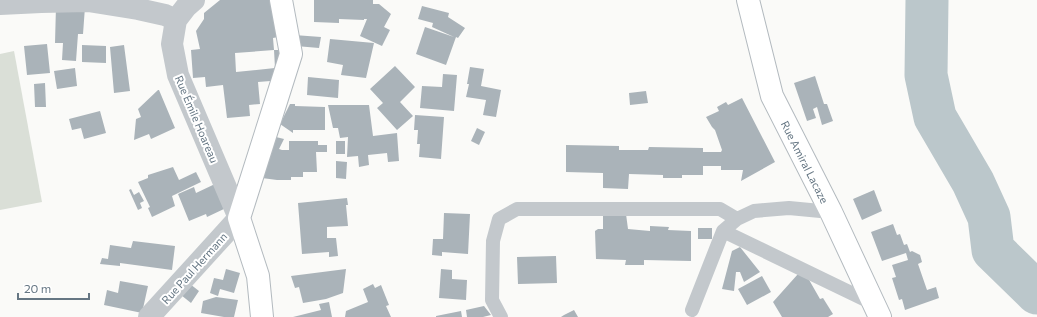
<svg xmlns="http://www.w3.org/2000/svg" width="1037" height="317" font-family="Commissioner,sans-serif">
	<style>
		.green { fill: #dadfd7 }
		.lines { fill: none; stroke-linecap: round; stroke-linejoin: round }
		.river { stroke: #bbc7cb; stroke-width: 43 }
		.building { fill: #aab3b9 }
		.secondary-casing { stroke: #b3babf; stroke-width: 24 }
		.lane { stroke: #c3c8cc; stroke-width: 14 }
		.street { stroke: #c3c8cc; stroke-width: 22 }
		.secondary { stroke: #fff; stroke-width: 22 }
		.labels { text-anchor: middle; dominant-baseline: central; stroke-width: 4; stroke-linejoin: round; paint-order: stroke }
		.street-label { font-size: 11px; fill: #657683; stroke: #fff }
	</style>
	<rect width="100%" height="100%" fill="#fafaf8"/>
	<path class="green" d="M14,51L42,202L0,210V54Z"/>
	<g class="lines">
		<path class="river" d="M927,0L926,75L935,117L973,182L989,217L993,250L1037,293"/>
	</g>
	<path class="building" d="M220,0H276L278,37L273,38L274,50L235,53L236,72L275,68L274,50H280L283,80L258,82L260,104L249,105L250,116L227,118L223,85L206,87L205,77L193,78L191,50L200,49L196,31L204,19V13Z
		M314,0H373V4H379L391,14L384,27L390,30L382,46L360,36L367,19H364V20L339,19V23L314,22Z
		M56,6L85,7L83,34H78L76,61L62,60L63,43H55Z
		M422,6L449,13L448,17L465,28L458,38L456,37L446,65L416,54L425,27L454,37L432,27L433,23L418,19Z
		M294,35L321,37L319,48L296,46Z
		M330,39L374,43L366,78L341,75L343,65L327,62Z
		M47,44L50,73L27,75L24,46Z
		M82,45L106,46V63L82,62Z
		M124,45L130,91L114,93L110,47Z
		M395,66L415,87L400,102L413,116L397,130L377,108L383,103L370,89Z
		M470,67L484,69L481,86L501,90L496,117L483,115L486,100L466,97L469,84H467Z
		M75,68L77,86L57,89L54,71Z
		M443,74L457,75L454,111L420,108L422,86L442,87Z
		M815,76L824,104H827L833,121L822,125L817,107L813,109L816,118L807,121L794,83Z
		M308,77L339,80L338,98L307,95Z
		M45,83L46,107H35L34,84Z
		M158,90H159L175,128L151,139L149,134L134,140L136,119L141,117L138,109Z
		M646,91L648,103L630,105L629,93Z
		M742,98L775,162L741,181L743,170H721V166H703V175H682V178H663V175L629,174L628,189L603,188V173L566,172V145L619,146V150H648L649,147L703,148V152H721L722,150L715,130L712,127L706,117L719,111L717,107L726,102L728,105Z
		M290,104H295V106L325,107V130H293V133L280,124Z
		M328,105H369L373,136L397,133L399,161L388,162L387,153L368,155L369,165L359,167L358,156L347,157L348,137L340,138L338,128H333Z
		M100,111L106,133L84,139L81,128L72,130L69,119Z
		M415,115L444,117L441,159L419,157L420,144H417L418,130H414Z
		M477,128L485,132L479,145L471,141Z
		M276,137L284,139L279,149L282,150H289V141H318V145H327V152H316L317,172H303V177H291V180H277L262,178L265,160H269L270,146Z
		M336,141H345V154H336Z
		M336,161L347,162L346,179L336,178Z
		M173,167L179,180L196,172L201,182L172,196L175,206L152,217L148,208L150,207L138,182L148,178V175Z
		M215,184L226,208L207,217L206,214L189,221L178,194L194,187L196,193Z
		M131,189L134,195L139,192L144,201L140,203L142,208L138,210L129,190Z
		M874,190L882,211L862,220L853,199Z
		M347,198L348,205H346L348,226L327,227V238H336L338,256L329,257V252L302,254L298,203Z
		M444,213L470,214L468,254L442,252V256L432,255L433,239H443Z
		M603,213L626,214L628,229L650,231V226L669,227L668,230L691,231V261L644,260V265H625L626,260L596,259L595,231L598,229H603Z
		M893,224L897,235L900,234L904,245L907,244L910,252L912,251L920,255L922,262L918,264L927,290L936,287L939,298L905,310L902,299L899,300L892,278L896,277L892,265L908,260L906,253L882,261L871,232Z
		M698,228H712V239H698Z
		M133,241L175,246L172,270L120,263V266L100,264L102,258L108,259L110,245L131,248Z
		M740,247L760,272L744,282L740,272H736L734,291L722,289L732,251Z
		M556,256L557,283L518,284L517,257Z
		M226,269L240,273L234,293L220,289L218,296L210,293L214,278L223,280Z
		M346,269L343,293L326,299L303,303L299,287L295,288L291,276Z
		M441,269L452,270V279L467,280L466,300L439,298Z
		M804,271L820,299L823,298L833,314L828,317H782L773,302L798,274Z
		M762,276L771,292L747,305L738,289Z
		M120,281L148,286L142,313L104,305L107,290L118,293Z
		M190,284L199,291L191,303L181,295Z
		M373,284L375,288L381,285L389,305L386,306L391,317H345L346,311L368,302L363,289Z
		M216,297L238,300L234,317H224L201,313L203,301Z
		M329,302L332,317H293L321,310L319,304Z
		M484,306L491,315L483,317H467L466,310Z
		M574,310L578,317H561L564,315Z
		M461,311L462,317H436V316Z"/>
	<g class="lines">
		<g class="secondary-casing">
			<path id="secondary" d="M748,0L772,96L831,212L880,317
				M262,317L258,276L239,218L291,54L281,0"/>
		</g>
		<path class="lane" d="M723,231L874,304
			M692,310L723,231L737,219L754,211L789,208L831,212
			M501,317L492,300L493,241L499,219L517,209H720L737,219"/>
		<path class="street" d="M0,4L41,2L88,1L138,9L165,15L176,20
			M149,317L239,218L178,75L172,44L176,20L186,7L194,0"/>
		<use href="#secondary" class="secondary"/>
	</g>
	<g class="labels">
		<g class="street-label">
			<text transform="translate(197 119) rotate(67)">Rue Émile Hoareau</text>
			<text transform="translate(805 162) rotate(63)">Rue Amiral Lacaze</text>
			<text transform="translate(194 268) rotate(-48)">Rue Paul Hermann</text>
		</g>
	</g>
	<path d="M18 293v6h71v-6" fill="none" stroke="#657683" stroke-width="2"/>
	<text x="24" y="293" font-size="12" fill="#657683" stroke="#ffffff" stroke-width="3" paint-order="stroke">20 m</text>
</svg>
